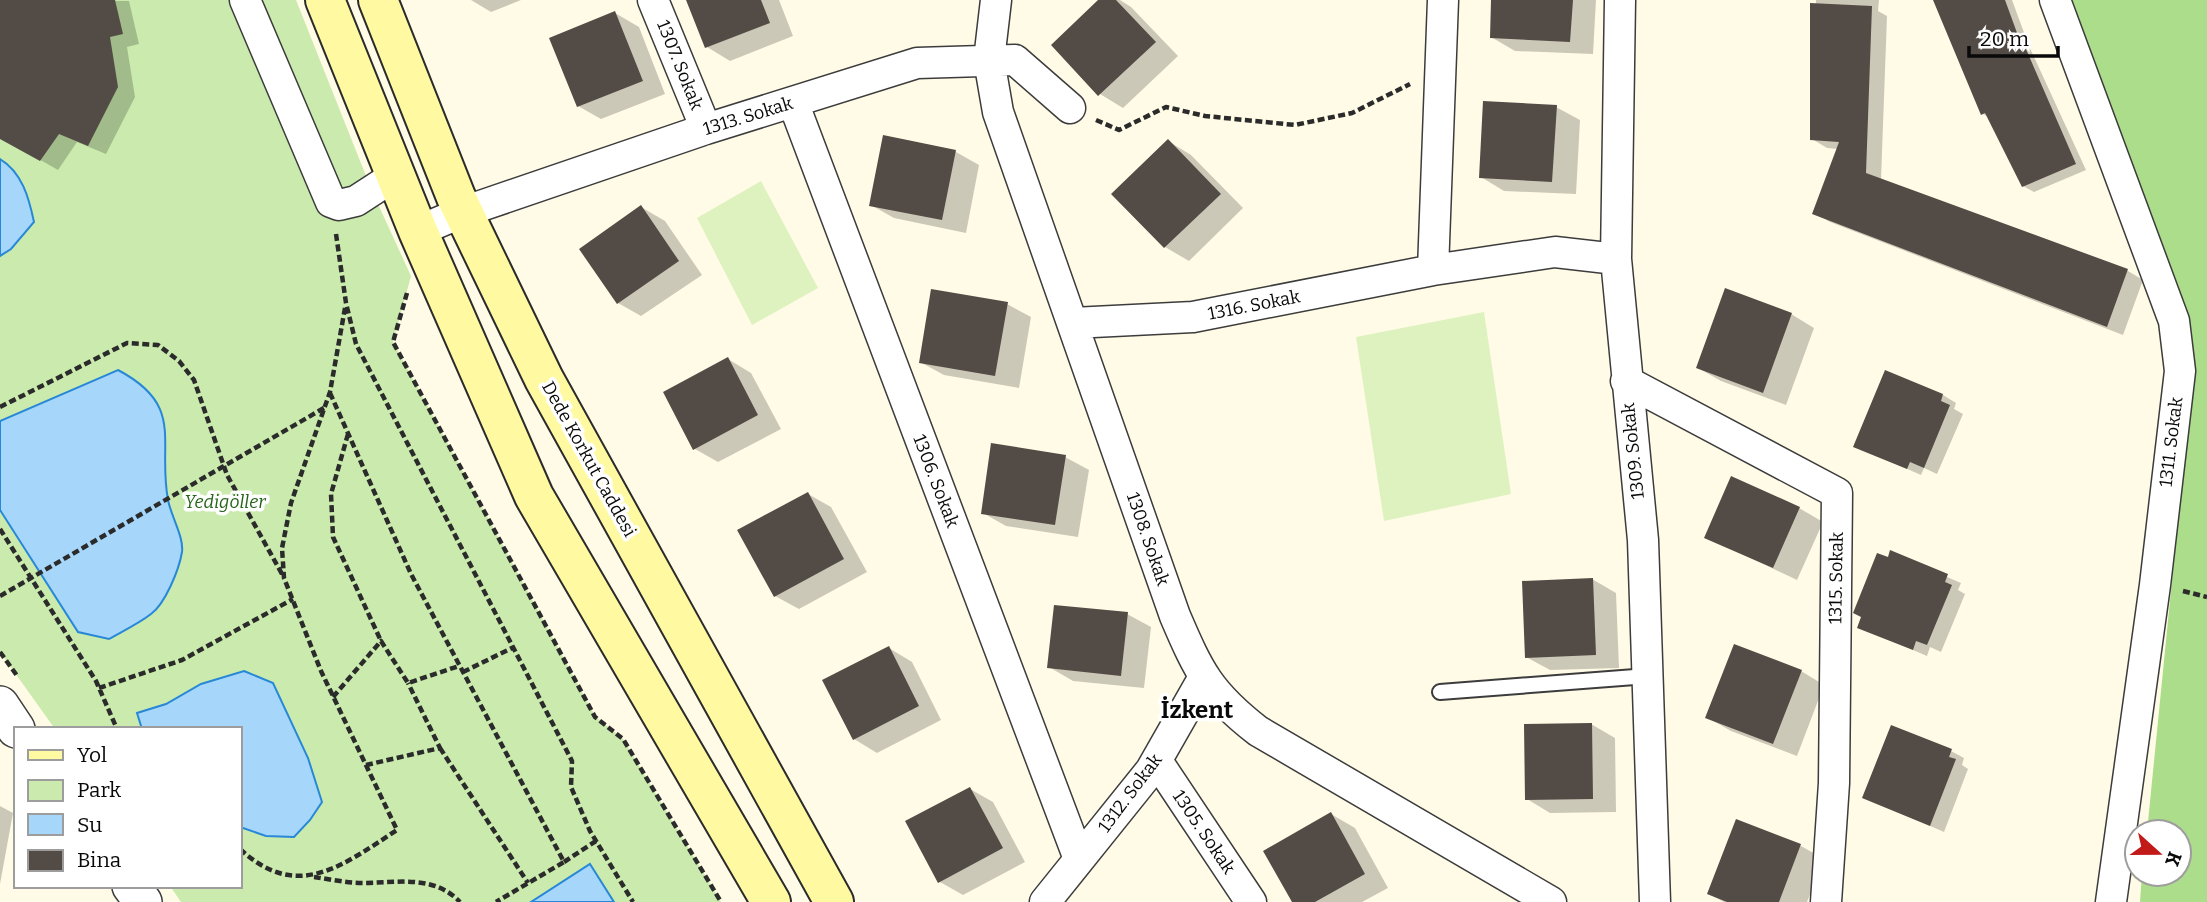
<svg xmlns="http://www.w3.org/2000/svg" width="2207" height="902" font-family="Bitter,serif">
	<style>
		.green { fill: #caebad }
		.forest { fill: #acdd8b }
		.pitch { fill: #def2c0 }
		.water { fill: #a6d7fb; stroke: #2888d7; stroke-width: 2 }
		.shadow { fill: #0003 }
		.building { fill: #534b45 }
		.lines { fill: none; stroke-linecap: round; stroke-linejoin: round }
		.service-casing { stroke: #3c3c3c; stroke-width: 18 }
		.minor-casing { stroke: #3c3c3c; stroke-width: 33 }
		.tertiary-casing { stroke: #3c3c3c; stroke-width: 40 }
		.secondary-casing { stroke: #2b2b2b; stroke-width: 42 }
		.path { stroke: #2b2b2b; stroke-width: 4.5; stroke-dasharray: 7 3.5; stroke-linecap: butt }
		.service { stroke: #fff; stroke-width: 14 }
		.minor { stroke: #fff; stroke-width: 30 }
		.tertiary { stroke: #fff; stroke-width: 37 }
		.secondary { stroke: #fffaa1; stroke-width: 38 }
		.path-bridge { stroke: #2b2b2b; stroke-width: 4.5; stroke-dasharray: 7 3.5; stroke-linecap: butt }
		.labels { text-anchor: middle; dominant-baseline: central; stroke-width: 7; stroke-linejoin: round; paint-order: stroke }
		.street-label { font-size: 18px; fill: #090909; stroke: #fff }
		.park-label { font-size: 18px; font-style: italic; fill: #236417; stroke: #fff }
		.district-label { font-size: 24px; font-weight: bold; fill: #090909; stroke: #fff }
	</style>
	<rect width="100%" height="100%" fill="#fffbe6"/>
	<path class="green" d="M0,0H296L372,191L411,276L393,342L595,716L623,739L721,902H181L170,886H240V729H55L0,652Z"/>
	<path class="forest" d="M2050,0H2207V902H2140L2142,874H2179V832H2147L2194,359Z"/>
	<path class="pitch" d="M761,181L818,288L752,325L697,218Z
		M1484,312L1511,494L1384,521L1356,337Z"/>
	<path class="water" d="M0,159C22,172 29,198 34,222L11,249L0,256Z
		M118,370C186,406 157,441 168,500C171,516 184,537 182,552C179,570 165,604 151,614C138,624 123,631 109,639L78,632L0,510V421Z
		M244,671L273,683L308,758L322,802L310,820L294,837L266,836L240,827V729H142L137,713L166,704L201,684Z
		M590,864L614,902H531Z"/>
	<path class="shadow" d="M0,0L129,1L139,44L127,47L135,97L106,154L77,142L58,170L0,137Z
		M471,0H521L491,12Z
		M688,0H779L793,36L730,61L707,47Z
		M1101,0H1120L1131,7L1178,56L1123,108L1100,94Z
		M1493,0H1596L1593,54L1515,51L1491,37Z
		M1816,0H1879L1878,11L1887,16L1881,180L2128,271L2143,280L2123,335L1830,222L1814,213L1838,149L1827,148L1812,139Z
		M1934,0H2012L2029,46L2086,170L2034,192L2023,186L1989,117L1983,114Z
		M615,13L639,27L665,94L601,119L578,106Z
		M1556,107L1580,120L1576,194L1504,191L1481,177Z
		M884,137L956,152L979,165L966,233L894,218L871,205Z
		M1168,141L1191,155L1243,208L1189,261L1165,247L1114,194Z
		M641,207L665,221L702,275L641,316L618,303Z
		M1007,304L1031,317L1019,388L944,375L920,362Z
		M1791,314L1814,328L1786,405L1721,381L1698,368Z
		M728,359L751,373L781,429L718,462L695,449Z
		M1943,395L1956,403L1954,409L1963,414L1937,474L1924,468L1921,475L1855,446Z
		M1065,457L1089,470L1078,537L1006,526L983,513Z
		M808,494L831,507L867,572L799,609L775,596Z
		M1799,508L1823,522L1797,580L1706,537Z
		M1891,553L1961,583L1958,590L1965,594L1941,652L1930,647L1927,656L1859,627Z
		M1592,579L1616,593L1619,668L1550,670L1526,657Z
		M1127,614L1151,627L1144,688L1073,681L1049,667Z
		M889,648L912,662L941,720L877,753L854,739Z
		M1801,671L1824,685L1797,756L1731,731L1708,718Z
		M1591,724L1615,738L1616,812L1550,813L1527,799Z
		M1951,751L1964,758L1962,765L1968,769L1944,832L1864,797Z
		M970,789L993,802L1025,862L963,895L940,882Z
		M0,806L13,813L0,884Z
		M1331,814L1355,828L1388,888L1362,902H1294Z
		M1737,822L1801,846L1824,859L1807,902H1724L1709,894Z"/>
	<path class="building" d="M0,0H115L123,34L110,37L118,87L88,146L59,134L40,161L0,139Z
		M686,0H761L770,23L705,48Z
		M1098,0H1116L1156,42L1098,96L1051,45Z
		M1491,0H1573L1570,42L1490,38Z
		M1933,0H2005L2020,41L2022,40L2076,164L2022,187L1985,113L1981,115Z
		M1810,3L1872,6L1866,173L2128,269L2107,327L1812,214L1839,142L1810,140Z
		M615,11L643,81L577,107L549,38Z
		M1483,101L1557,105L1552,182L1479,178Z
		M883,135L956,150L942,220L869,206Z
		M1168,139L1221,194L1164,248L1111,194Z
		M641,205L679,261L617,304L579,249Z
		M1725,288L1792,313L1763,393L1696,368Z
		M931,289L1008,302L995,376L919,363Z
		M728,357L758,415L693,450L663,392Z
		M1885,370L1943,394L1941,401L1950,405L1924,468L1910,462L1907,469L1853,447Z
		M991,443L1066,455L1055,525L981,514Z
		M1731,476L1800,507L1773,568L1704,538Z
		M808,492L844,559L774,597L737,530Z
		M1890,550L1948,574L1945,582L1952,585L1927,645L1916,641L1913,650L1857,628L1861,617L1853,613L1877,553L1888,557Z
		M1593,578L1596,655L1525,658L1522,581Z
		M1054,605L1128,612L1121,676L1047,668Z
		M1734,644L1802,670L1773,744L1705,718Z
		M889,646L919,706L853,740L822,680Z
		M1592,723L1593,799L1525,800L1524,724Z
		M1891,725L1952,749L1949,757L1956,759L1930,826L1862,798Z
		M970,787L1003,848L938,883L905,821Z
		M1331,812L1365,874L1315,902H1292L1263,851Z
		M1736,819L1801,844L1779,902H1727L1707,894Z"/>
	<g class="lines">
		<g class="service-casing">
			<path id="service" d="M1440,692L1648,676"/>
		</g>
		<g class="minor-casing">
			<path id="minor" d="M245,0L331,202L339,205L356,201L396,175
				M653,0L706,129
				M996,0L989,60L998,112L1175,616C1199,672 1209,693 1258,731L1551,902
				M1620,0L1616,259L1643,540L1655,902
				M2055,0L2174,321L2180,371L2155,585L2111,902
				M793,102L1079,859
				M418,231L463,212L706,129L917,63L1015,60L1070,108
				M1433,270L1555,252L1616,259
				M1073,323L1193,317L1433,270L1443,0
				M1626,381L1837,493L1834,783L1826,902
				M1157,761L1251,902
				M1045,902L1151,770L1204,677"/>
		</g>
		<g class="tertiary-casing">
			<path id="tertiary" d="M0,705L16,729
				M131,886L143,902"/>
		</g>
		<g class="secondary-casing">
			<path id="secondary" d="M325,0L418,231L534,496L771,902
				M378,0L456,197L544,379L834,902"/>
		</g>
		<path class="path" d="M1096,120L1119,130L1166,107L1205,116L1295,125L1352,113L1410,84
			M336,234L346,303L356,344L572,761L571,787L590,831L633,902
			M407,293L393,342L595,717L623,739L721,902
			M330,393L411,574L564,862L496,902
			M0,407L127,343L158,345L179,361L194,380L227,475L282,574
			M348,434L331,494L333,537L381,641
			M0,529L96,681L117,729
			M2183,591L2207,597
			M0,652L18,677
			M463,672L514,647
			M99,688L182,660L293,599
			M333,697L381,641L408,683L459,666
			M440,748L528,883
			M366,765L440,748L408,683
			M240,849C297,902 342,866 397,830L321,671L284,578L282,548L291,503L330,392L345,308
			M564,862L596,841
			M314,877C329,879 346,883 362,883C398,883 433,874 460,902"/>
		<use href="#service" class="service"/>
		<use href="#minor" class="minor"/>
		<use href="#tertiary" class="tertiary"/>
		<use href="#secondary" class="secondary"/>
		<path class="path-bridge" d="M0,596L324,408"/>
	</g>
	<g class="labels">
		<g class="street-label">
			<text transform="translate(680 65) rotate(68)">1307. Sokak</text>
			<text transform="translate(748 116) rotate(-17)">1313. Sokak</text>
			<text transform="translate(1254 305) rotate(-11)">1316. Sokak</text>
			<text transform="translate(2171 442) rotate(-83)">1311. Sokak</text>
			<text transform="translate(1633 451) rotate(-96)">1309. Sokak</text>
			<text transform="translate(589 459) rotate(61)">Dede Korkut Caddesi</text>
			<text transform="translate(936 481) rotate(69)">1306. Sokak</text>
			<text transform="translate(1148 539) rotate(71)">1308. Sokak</text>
			<text transform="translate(1836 578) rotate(-89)">1315. Sokak</text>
			<text transform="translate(1130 793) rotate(-53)">1312. Sokak</text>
			<text transform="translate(1204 832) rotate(56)">1305. Sokak</text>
		</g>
		<g class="park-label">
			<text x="225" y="502">Yedigöller</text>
		</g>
		<g class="district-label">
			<text x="1197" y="710">İzkent</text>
		</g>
	</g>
	<rect x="14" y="727" width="228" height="161" fill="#ffffff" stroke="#9d9d9d" stroke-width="2"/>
	<rect x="28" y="750" width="35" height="10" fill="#fffaa1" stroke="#9d9d9d" stroke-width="2"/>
	<text x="77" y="762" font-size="21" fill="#090909">Yol</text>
	<rect x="28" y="780" width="35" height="21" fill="#caebad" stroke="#9d9d9d" stroke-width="2"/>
	<text x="77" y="797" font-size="21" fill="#090909">Park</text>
	<rect x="28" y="814" width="35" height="21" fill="#a6d7fb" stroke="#9d9d9d" stroke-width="2"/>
	<text x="77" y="832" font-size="21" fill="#090909">Su</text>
	<rect x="28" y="850" width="35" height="21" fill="#534b45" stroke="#9d9d9d" stroke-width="2"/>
	<text x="77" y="867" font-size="21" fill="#090909">Bina</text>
	<g transform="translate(2158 853) rotate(111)"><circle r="33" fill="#ffffff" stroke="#9d9d9d" stroke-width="2"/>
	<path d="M0-5L12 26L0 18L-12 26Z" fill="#c21919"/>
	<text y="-10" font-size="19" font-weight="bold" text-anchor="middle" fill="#090909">K</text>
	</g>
	<path d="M1969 46v10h89v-10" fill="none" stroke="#090909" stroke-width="3.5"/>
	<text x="1980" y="46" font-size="21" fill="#090909" stroke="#ffffff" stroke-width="5" paint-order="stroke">20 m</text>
</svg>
